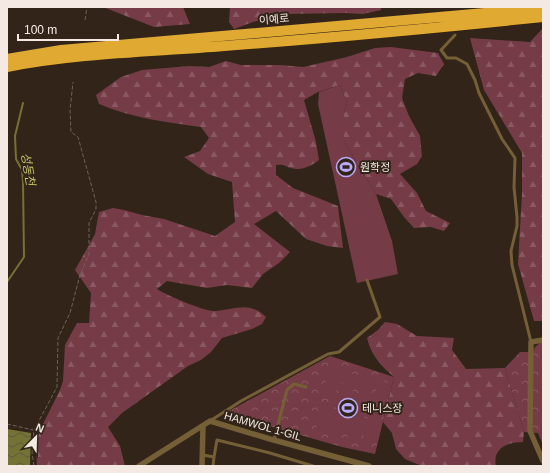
<svg xmlns="http://www.w3.org/2000/svg" width="550" height="473" font-family="Helvetica,'Noto Sans KR',sans-serif">
	<style>
		.forest { fill: url(#forest-firs) }
		.park { fill: url(#park-crowns) }
		.pitch { fill: #753c48 }
		.water { fill: url(#water-waves) }
		.lines { fill: none; stroke-linecap: round; stroke-linejoin: round }
		.stream { stroke: #747235; stroke-width: 2 }
		.path { stroke: #6e6258; stroke-width: 1; stroke-dasharray: 4 2; stroke-linecap: butt }
		.lane { stroke: #745f36; stroke-width: 3 }
		.street { stroke: #745f36; stroke-width: 5.5 }
		.highway { stroke: #e0aa32; stroke-width: 10 }
		.labels { text-anchor: middle; dominant-baseline: central; stroke-width: 4; stroke-linejoin: round; paint-order: stroke }
		.street-label { font-size: 11px; fill: #f4eae3; stroke: #322419 }
		.poi-label { font-size: 11px; fill: #f4eae3; stroke: #322419; text-anchor: start }
		.water-label { font-size: 12px; font-style: italic; fill: #c7c56b; stroke: #322419 }
	</style>
	<defs>
		<pattern id="forest-firs" width="22" height="20" patternUnits="userSpaceOnUse"><rect width="22" height="20" fill="#753c48"/><path d="M5 1l3.5 6h-7zM16 11l3.5 6h-7z" fill="#895862"/></pattern>
		<pattern id="park-crowns" width="20" height="18" patternUnits="userSpaceOnUse"><rect width="20" height="18" fill="#753c48"/><path d="M2 6a3 3 0 1 1 6 0M12 15a3 3 0 1 1 6 0" fill="none" stroke="#895862"/></pattern>
		<pattern id="water-waves" width="16" height="10" patternUnits="userSpaceOnUse"><rect width="16" height="10" fill="#747235"/><path d="M0 5q4-4 8 0t8 0" fill="none" stroke="#5e5c3c"/></pattern>
	</defs>
	<rect width="100%" height="100%" fill="#322419"/>
	<path class="forest" d="M103,7H183L190,24L154,27Z
		M230,7H381V10L363,14L345,13L284,14L253,22L234,29L229,22Z
		M543,28V321H534L518,264L522,193V153L484,90L470,38L530,42Z
		M391,47L438,53L444,64L436,76L418,73L405,79L402,98L409,116L420,136L422,156L417,164L400,174L417,193L426,211L450,223L444,231L431,227L414,228L404,217L391,199L376,194L344,141V113L347,103L340,85L318,92L304,100L316,142L319,160C311,166 302,171 291,168C284,166 284,164 276,165V175L293,188L338,206L343,248L327,246L306,239L276,211L254,224L290,252L279,263L263,274L252,288L227,285L207,288L167,281L157,289C166,295 203,311 214,311C235,310 248,300 266,317L262,324L252,329L222,338L211,352L201,360L188,366L122,413L108,427L120,446L125,466H37L36,445L38,434L60,390L63,381L65,345L77,323H89L91,293L75,270L95,234L99,212L113,208L124,210L142,215L164,219L215,236L235,222L232,182L208,174L184,157L200,151L209,138L201,127C166,122 131,118 99,104L96,95L121,77L142,70L190,66L209,67L226,61L241,65H280L303,67L347,57L375,48Z
		M385,322L397,324L417,336L454,338L452,350L466,369L505,368L524,432L523,442C508,442 492,448 496,466H422L405,459L396,449L392,433L383,422L394,377C381,366 371,355 367,338L378,330Z"/>
	<path class="park" d="M540,343H543V445L538,433L524,432L505,368L520,352H533L535,347Z
		M330,356L394,377L375,454L342,447L230,415L229,411Z"/>
	<path class="pitch" d="M340,85L347,103L344,113V141L376,194L392,241L398,274L357,283L318,104L319,92Z
		M329,368L341,371L335,396L323,393Z
		M345,372L357,375L351,399L339,397Z
		M363,377L375,380L369,404L357,401Z
		M378,380L390,383L385,408L373,405Z
		M322,405L334,408L328,432L316,429Z
		M336,408L348,411L342,436L330,433Z
		M353,413L365,415L359,440L347,437Z
		M368,416L380,419L374,444L362,441Z"/>
	<path class="water" d="M7,429L31,433L30,466H7Z"/>
	<g class="lines">
		<path class="stream" d="M7,282L24,257L23,182L22,170L16,159L15,136L23,103"/>
		<path class="path" d="M85,20L87,7
			M7,424L33,430
			M34,466L32,453L34,430L57,387L58,338L70,313L80,275L89,254V223L96,209V202L78,137L71,132L70,110L73,82"/>
		<path class="lane" d="M455,35L441,50L447,58H456L467,64L475,80L479,93L502,139L515,158L514,187L517,217V226L511,251L512,265L531,342
			M210,421L241,401L328,354L339,352L380,317L367,280
			M274,440L287,390L294,384L306,387
			M203,455L214,457L217,440L270,453L313,466
			M213,466L214,457"/>
		<path class="street" d="M543,340L531,342L530,431L543,461
			M139,466L210,421L270,439L369,466
			M202,466L203,426"/>
		<path class="highway" d="M7,59L61,50L543,8
			M7,67C78,53 151,52 224,46C330,38 437,28 543,17"/>
	</g>
	<defs>
		<g id="stadium-ring" transform="scale(1)"><circle r="9.5" fill="#322419" stroke="#b9abf7" stroke-width="1.5"/><path d="M0-5a6.5 5 0 1 0 0 10a6.5 5 0 1 0 0-10ZM-3.5-1.8h7v3.6h-7Z" fill="#b9abf7"/></g>
	</defs>
	<g fill-rule="evenodd">
		<use href="#stadium-ring" x="346" y="167"/>
		<use href="#stadium-ring" x="348" y="408"/>
	</g>
	<g class="labels">
		<g class="street-label">
			<text transform="translate(274 19) rotate(-5)">이예로</text>
			<text transform="translate(263 426) rotate(16)">HAMWOL 1-GIL</text>
		</g>
		<g class="poi-label">
			<text x="360" y="167">원학정</text>
			<text x="362" y="408">테니스장</text>
		</g>
		<g class="water-label">
			<text transform="translate(28 169) rotate(80)">성동천</text>
		</g>
	</g>
	<rect width="550" height="473" fill="none" stroke="#f4eae3" stroke-width="16"/>
	<g transform="translate(36 437) rotate(23)" stroke="#322419" stroke-width="3" paint-order="stroke">
	<path d="M0-3L7 15L0 10L-7 15Z" fill="#f4eae3"/>
	<text y="-6" font-size="11" font-weight="bold" text-anchor="middle" fill="#f4eae3">N</text>
	</g>
	<path d="M18 34v6h100v-6" fill="none" stroke="#f4eae3" stroke-width="2"/>
	<text x="24" y="34" font-size="12" fill="#f4eae3" stroke="#322419" stroke-width="3" paint-order="stroke">100 m</text>
</svg>
